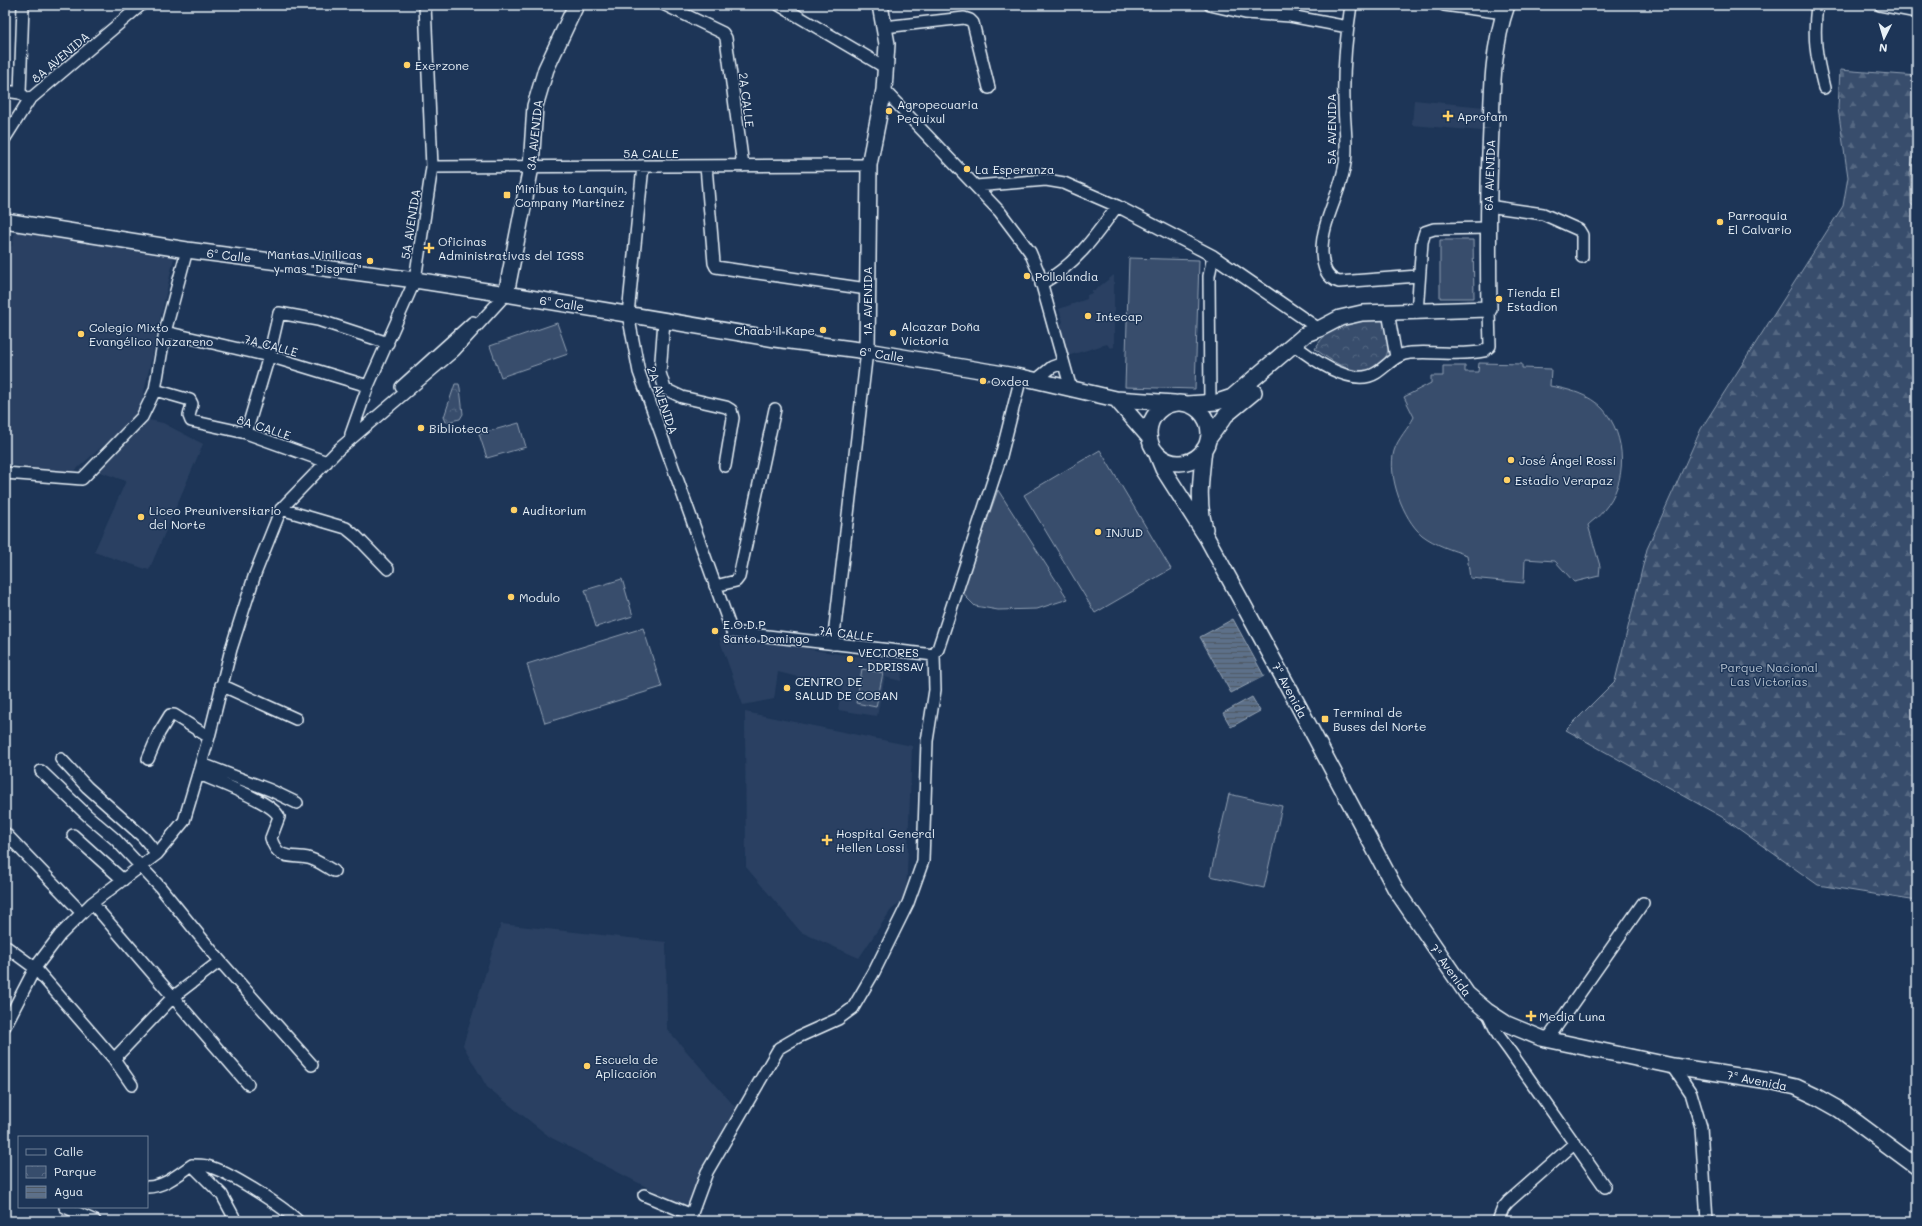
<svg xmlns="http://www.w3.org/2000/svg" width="1922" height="1226" font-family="Mali,sans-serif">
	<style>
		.built { fill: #2a4162 }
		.forest { fill: url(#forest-firs); stroke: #909fb2 }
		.park { fill: url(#park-crowns); stroke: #909fb2 }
		.pitch { fill: #374d6c; stroke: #909fb2 }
		.water { fill: url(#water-rules); stroke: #95a4b5 }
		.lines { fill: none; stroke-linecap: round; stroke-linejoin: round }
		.street-casing { stroke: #e8f1f8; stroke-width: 14 }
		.secondary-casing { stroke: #e8f1f8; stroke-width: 18 }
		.street { stroke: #1d3557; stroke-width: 11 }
		.secondary { stroke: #1d3557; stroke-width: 15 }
		.poi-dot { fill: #ffd166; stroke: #1d3557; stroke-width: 1.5 }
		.labels { text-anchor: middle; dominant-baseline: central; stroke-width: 3; stroke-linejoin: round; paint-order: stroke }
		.street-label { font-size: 12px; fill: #e8f1f8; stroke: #1d3557 }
		.poi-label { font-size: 12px; fill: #e8f1f8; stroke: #1d3557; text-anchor: start }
		.park-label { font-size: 12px; fill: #b3c0ce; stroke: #1d3557 }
	</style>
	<defs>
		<pattern id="forest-firs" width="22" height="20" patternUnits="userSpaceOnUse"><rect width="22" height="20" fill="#374d6c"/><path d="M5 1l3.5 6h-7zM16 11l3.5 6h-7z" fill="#546782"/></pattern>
		<pattern id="park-crowns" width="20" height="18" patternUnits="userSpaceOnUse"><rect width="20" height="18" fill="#374d6c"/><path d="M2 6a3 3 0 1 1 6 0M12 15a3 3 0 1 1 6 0" fill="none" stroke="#546782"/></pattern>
		<pattern id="water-rules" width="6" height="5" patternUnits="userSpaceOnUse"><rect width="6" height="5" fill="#5d7089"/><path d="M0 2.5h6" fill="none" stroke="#505a66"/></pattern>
	</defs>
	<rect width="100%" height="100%" fill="#1d3557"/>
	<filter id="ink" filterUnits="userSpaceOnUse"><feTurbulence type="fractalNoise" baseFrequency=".025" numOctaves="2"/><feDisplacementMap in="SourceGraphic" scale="8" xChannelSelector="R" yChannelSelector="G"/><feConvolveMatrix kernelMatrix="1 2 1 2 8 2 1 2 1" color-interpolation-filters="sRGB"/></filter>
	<g filter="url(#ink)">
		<path class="built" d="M1414,100L1484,107L1482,131L1412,125Z
			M16,228L175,253L139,414L71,474L5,464V248L12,246Z
			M1114,275V347L1110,348L1107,344L1067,356L1059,329L1060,325L1063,322L1059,309L1087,299V295L1092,293V290H1095Z
			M145,419L163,423L203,444L149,570L94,552L126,481L92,469Z
			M733,636L838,654L903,661L901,681L885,677L877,716L838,710L842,688L778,672L774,699L743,705L719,638Z
			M745,712L912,746L906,897L891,910L859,958L801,932L746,867Z
			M501,924L666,942L667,1029L736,1108L706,1158L687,1208L550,1137L487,1087L463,1045Z"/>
		<path class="forest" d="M1840,70L1917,76V901L1818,885L1722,817L1566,730L1615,681L1647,549L1701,429L1843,206L1848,177L1838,108Z"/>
		<path class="park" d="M1381,318C1397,341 1389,375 1355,370C1341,368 1326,357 1315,349C1331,321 1351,320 1381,318Z
			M455,384H459L460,388L463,414L460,419L446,422L444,417Z"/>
		<path class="pitch" d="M1440,240H1473L1474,298H1440Z
			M1129,258L1199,260L1195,389L1125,387Z
			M557,323L568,354L501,377L490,346Z
			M1479,363L1522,364V368L1551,369L1550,386C1568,389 1589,394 1603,409C1627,436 1628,482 1604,510C1600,516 1593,520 1588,525L1600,566L1599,576L1574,582L1555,561L1525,559L1524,583L1470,578L1467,555C1452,550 1435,545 1422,535C1403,519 1387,475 1394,451C1398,438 1408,429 1414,417L1404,397L1431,383V376H1443V366H1465V372H1478Z
			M519,423L526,447L487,458L479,434Z
			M1100,450L1171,569L1095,613L1024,495Z
			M998,490L1068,599L1037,609L998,610L975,606L966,597L962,589Z
			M622,579L633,616L596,627L585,590Z
			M643,628L662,687L545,723L527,664Z
			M862,669L883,673L876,707L856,703Z
			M1229,794L1282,806L1264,888L1210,876Z"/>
		<path class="water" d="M1917,137V210L1911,204L1910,173Z
			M1233,619L1264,676L1231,693L1200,637Z
			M1252,697L1260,711L1231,727L1223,713Z"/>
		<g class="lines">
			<g class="street-casing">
				<path id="street" d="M665,5L723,33L726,38L743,166
					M779,5L886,68
					M1210,5L1245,13L1290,16L1348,27
					M1351,5C1346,37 1343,70 1344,102C1344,122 1348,143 1345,163C1341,194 1321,221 1322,253C1323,267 1326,278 1339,282L1418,276
					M1444,5L1504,13
					M1817,5C1813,38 1816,56 1824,88
					M1880,5L1917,12
					M884,27L964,18L970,20L973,23L989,88
					M884,90L1000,212L1030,252L1038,271L1071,389
					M5,91L20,93L25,97
					M20,93L23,5
					M5,138L29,100L141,5
					M643,166L628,314L639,372L732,632L934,655
					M706,166L714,263L716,267L867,289
					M432,167L869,165
					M976,186L1046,180L1064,183L1117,206L1213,256L1319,329
					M1488,206L1543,214L1579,230L1582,235V257
					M1041,284C1075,265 1095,237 1117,206
					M1388,312L1396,357
					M1417,313L1422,242L1425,232L1434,229L1487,228
					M664,321L660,373L665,389L682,397L726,407L731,410L733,418L725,466
					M165,332L269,356L368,386
					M1293,344C1312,359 1352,388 1376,373C1387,366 1396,354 1410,353C1433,351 1462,356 1484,351L1490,346L1489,309
					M1035,381L1052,367L1063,363
					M401,387L473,322
					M155,390L190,400L192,404L189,416L191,421L246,433L327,462
					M1210,403L1209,276L1213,256
					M246,433L269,356L279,313L318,320L388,343
					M351,434L368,386L415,280L432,167L425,5
					M5,473L82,479L142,417L155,390L165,332L187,250
					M281,509L346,528L357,537L388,569
					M715,586L736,581L739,577L775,409
					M833,644L867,351
					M221,685L296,719
					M61,759L87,787L143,837L157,854
					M148,759L159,733L170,715H174L209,737
					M202,764L270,790L297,803
					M41,771L88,816L115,839L160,887L220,961L312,1065
					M199,774C215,781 273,802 279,817L271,838C277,860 290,855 308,858C317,860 326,867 334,871
					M5,833L81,912
					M73,835L123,880
					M92,903L248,1084
					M5,946L35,968L114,1059L132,1085
					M1487,1011L1498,1035L1509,1050L1605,1187
					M5,1026L35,968L60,935L92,903L157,854L184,821L209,737L231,649L255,574L281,509L339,449L454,351L506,294
					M1547,1040L1643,903
					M114,1059L173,997L220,961
					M1673,1066L1691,1093L1701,1127L1707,1221
					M192,1165L222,1195L236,1221
					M147,1187C164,1187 179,1174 192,1165C197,1165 202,1165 207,1166C228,1171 282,1206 298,1221
					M644,1195L692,1215
					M65,1207L95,1221
					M689,1221L707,1172L779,1048L798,1037L838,1019L853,1008L874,972L908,903L923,861L927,741L935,690L934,655L938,649L1001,456L1021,377
					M1498,1221L1503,1208L1508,1202L1575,1143"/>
			</g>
			<g class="secondary-casing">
				<path id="secondary" d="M5,221L187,250L415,280L506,294L775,339L867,351L1021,377L1116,399L1174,403
					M506,294L531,167L535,106L546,69L576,5
					M867,351L869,165L884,90L887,44L880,5
					M1116,399L1149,437
					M1149 433a30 30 0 1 1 60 0a30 30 0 1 1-60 0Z
					M1187,404L1217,402L1232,397L1306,334L1319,329L1340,318L1362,313L1489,309C1488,249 1488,190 1491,129C1492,88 1493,44 1507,5
					M1209,438L1226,415L1254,392
					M1204,449C1201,477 1197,502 1205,529
					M1156,452L1163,469L1207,538L1297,703L1396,890L1467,994L1487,1011L1507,1024L1541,1038L1673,1066L1769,1081L1796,1087L1815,1096L1840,1110L1917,1167"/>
			</g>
			<use href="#street" class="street"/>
			<use href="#secondary" class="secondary"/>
		</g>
	</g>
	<g class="poi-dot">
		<circle cx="407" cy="65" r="4"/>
		<circle cx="889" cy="111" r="4"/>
		<path d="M1446 110h4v4h4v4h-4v4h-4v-4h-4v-4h4z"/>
		<circle cx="967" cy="169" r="4"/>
		<rect x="503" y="191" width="8" height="8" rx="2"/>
		<circle cx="1720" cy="222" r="4"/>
		<path d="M427 242h4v4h4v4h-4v4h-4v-4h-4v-4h4z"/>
		<circle cx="370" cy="261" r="4"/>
		<circle cx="1027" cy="276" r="4"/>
		<circle cx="1499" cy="299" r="4"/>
		<circle cx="1088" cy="316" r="4"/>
		<circle cx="823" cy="330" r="4"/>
		<circle cx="893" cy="333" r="4"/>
		<circle cx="81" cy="334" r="4"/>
		<circle cx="983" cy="381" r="4"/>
		<circle cx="421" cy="428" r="4"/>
		<circle cx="1511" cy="460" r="4"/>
		<circle cx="1507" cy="480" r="4"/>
		<circle cx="514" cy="510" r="4"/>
		<circle cx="141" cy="517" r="4"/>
		<circle cx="1098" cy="532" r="4"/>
		<circle cx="511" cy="597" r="4"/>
		<circle cx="715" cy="631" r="4"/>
		<circle cx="850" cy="659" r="4"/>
		<circle cx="787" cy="688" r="4"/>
		<rect x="1321" y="715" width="8" height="8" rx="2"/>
		<path d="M825 834h4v4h4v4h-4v4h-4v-4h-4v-4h4z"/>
		<path d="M1529 1010h4v4h4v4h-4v4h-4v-4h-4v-4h4z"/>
		<circle cx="587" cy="1066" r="4"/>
	</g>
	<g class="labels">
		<g class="street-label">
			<text transform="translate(60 57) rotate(-40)">8A AVENIDA</text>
			<text transform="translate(747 100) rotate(83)">2A CALLE</text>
			<text transform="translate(1331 129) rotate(-90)">5A AVENIDA</text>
			<text transform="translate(534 135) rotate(-84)">3A AVENIDA</text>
			<text x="651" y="153">5A CALLE</text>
			<text transform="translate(1489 175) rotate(-88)">6A AVENIDA</text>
			<text transform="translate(410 224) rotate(-81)">5A AVENIDA</text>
			<text transform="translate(229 255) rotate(7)">6ª Calle</text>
			<text transform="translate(867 301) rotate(-90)">1A AVENIDA</text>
			<text transform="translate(562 303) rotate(9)">6ª Calle</text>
			<text transform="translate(271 345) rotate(15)">7A CALLE</text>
			<text transform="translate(882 354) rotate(9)">6ª Calle</text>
			<text transform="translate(663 400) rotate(71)">2A AVENIDA</text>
			<text transform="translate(264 427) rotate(18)">8A CALLE</text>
			<text transform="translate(846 633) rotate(7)">7A CALLE</text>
			<text transform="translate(1290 690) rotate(62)">7ª Avenida</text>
			<text transform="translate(1451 970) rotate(54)">7ª Avenida</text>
			<text transform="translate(1757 1080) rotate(11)">7ª Avenida</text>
		</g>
		<g class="poi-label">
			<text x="415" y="65">Exerzone</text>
			<text x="897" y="104">Agropecuaria<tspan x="897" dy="14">Pequixul</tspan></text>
			<text x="1457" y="116">Aprofam</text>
			<text x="975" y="169">La Esperanza</text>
			<text x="515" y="188">Minibus to Lanquín,<tspan x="515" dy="14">Company Martinez</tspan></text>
			<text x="1728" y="215">Parroquia<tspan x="1728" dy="14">El Calvario</tspan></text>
			<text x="438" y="241">Oficinas<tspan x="438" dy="14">Administrativas del IGSS</tspan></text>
			<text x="362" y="254" text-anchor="end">Mantas Vinilicas<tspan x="362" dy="14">y mas "Disgraf"</tspan></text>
			<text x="1035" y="276">Pollolandia</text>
			<text x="1507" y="292">Tienda El<tspan x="1507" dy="14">Estadion</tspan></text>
			<text x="1096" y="316">Intecap</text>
			<text x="901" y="326">Alcazar Doña<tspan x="901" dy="14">Victoria</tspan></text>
			<text x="89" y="327">Colegio Mixto<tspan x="89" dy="14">Evangélico Nazareno</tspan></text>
			<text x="815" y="330" text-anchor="end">Chaab'il Kape</text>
			<text x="991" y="381">Oxdea</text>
			<text x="429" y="428">Biblioteca</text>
			<text x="1519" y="460">José Ángel Rossi</text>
			<text x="1515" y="480">Estadio Verapaz</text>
			<text x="149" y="510">Liceo Preuniversitario<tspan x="149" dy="14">del Norte</tspan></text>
			<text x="522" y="510">Auditorium</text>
			<text x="1106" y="532">INJUD</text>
			<text x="519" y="597">Modulo</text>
			<text x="723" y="624">E.O.D.P<tspan x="723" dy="14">Santo Domingo</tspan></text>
			<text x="858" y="652">VECTORES<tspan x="858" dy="14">- DDRISSAV</tspan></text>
			<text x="795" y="681">CENTRO DE<tspan x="795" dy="14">SALUD DE COBAN</tspan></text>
			<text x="1333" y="712">Terminal de<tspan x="1333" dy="14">Buses del Norte</tspan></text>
			<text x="836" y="833">Hospital General<tspan x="836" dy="14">Hellen Lossi</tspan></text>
			<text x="1539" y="1016">Media Luna</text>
			<text x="595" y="1059">Escuela de<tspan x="595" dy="14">Aplicación</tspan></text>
		</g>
		<g class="park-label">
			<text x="1769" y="667">Parque Nacional<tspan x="1769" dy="14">Las Victorias</tspan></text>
		</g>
	</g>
	<rect width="1922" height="1226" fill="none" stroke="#1d3557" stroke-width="20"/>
	<rect x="10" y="10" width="1902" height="1206" fill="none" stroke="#e8f1f8" stroke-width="1.5" filter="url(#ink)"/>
	<rect x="18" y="1136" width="130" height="72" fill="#1d3557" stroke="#6e8097"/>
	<rect x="26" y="1149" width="20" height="6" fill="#1d3557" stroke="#6e8097"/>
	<text x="54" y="1156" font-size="12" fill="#e8f1f8">Calle</text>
	<rect x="26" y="1166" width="20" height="12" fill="url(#park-crowns)" stroke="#6e8097"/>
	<text x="54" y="1176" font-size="12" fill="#e8f1f8">Parque</text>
	<rect x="26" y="1186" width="20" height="12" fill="url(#water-rules)" stroke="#6e8097"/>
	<text x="54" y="1196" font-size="12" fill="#e8f1f8">Agua</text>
	<g transform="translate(1884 38) rotate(185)" stroke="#1d3557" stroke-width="3" paint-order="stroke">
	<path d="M0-3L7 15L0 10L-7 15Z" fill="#e8f1f8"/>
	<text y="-6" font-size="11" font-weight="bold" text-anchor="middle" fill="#e8f1f8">N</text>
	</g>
</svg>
